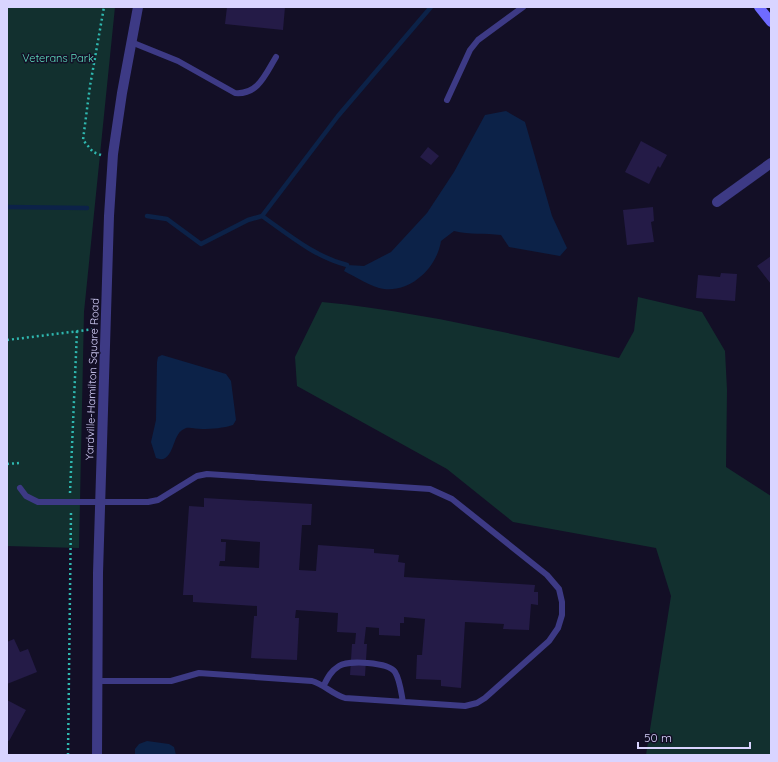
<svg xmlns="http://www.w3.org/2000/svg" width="778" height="762" font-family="Quicksand,sans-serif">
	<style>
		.green { fill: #12302f }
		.water { fill: #0c2248 }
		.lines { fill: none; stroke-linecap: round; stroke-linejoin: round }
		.stream { stroke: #0c2248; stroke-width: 4.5 }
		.building { fill: #241b47; fill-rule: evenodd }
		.path { stroke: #2fb8b0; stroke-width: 2.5; stroke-dasharray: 2 3; stroke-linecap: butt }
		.service { stroke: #3d3a85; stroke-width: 6 }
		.minor { stroke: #3d3a85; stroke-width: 10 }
		.tertiary { stroke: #3d3a85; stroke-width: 10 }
		.secondary { stroke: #6f6bff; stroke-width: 10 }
		.labels { text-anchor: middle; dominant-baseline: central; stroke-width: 3; stroke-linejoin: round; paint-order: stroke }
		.park-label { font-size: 11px; fill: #5fe0c0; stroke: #130f26 }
		.street-label { font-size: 11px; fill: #d9d4ff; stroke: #130f26 }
	</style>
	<rect width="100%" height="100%" fill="#130f26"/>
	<path class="green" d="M7,7H115L84,312L79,548L7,546Z
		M638,297L702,312L725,351L727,390L726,467L771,496V755H646L671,596L656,548L513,522L447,469L297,386L295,357L322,302C424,312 520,336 619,358L634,331Z"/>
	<path class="water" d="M506,111L525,122L552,216L567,248L560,256L509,247L501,235C485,233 470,235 454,231L441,241C437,267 412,292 384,289C371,287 356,277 344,271L347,265L364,266L391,252L427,213L454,172L485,115Z
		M162,355L226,374L231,381L236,420L233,425C224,428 212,429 202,429C197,429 190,427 186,428C184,429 182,430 181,431C172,438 173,465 156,458L151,442L156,420L157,362L158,357Z
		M147,741L169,744L174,747L176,755H135V749L139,744Z"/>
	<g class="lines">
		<path class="stream" d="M7,207L87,208
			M147,216L167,219L201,244L248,220L262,216C289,235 315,257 347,265
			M262,216L338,116L431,7"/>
	</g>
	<path class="building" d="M227,7H285L283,30L225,24Z
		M641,141L667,155L660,168L658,166L649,184L625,172Z
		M428,147L439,156L431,165L420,157Z
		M653,207L654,221L651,222L654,242L627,245L623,210Z
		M771,256V284L757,266Z
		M721,273L737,274L735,301L696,298L698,275L720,277Z
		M204,498L312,504L311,525H302L299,570L316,571L318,545L374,549V553L399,555L398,562L405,563L404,577L535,585L534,592H538V605L531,604L529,630L503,629L504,624L465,622L461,688L441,686V680L416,679L417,655H422L425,619L404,617V623H400V636L379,635V628L366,627L364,644H367L365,676L350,675L352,644H355L356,633L337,632L338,613L296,610L295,618H299L297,660L251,658L254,616H257V606L193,602V595H183L189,506L204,507ZM221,539L260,542L259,568L219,566L220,561H225L226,542H221Z
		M14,639L20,652L28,649L37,672L7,684V642Z
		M7,700L26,710L9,741L7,740Z"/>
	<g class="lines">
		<path class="path" d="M101,155L93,152L83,140L90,86L104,7
			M7,340L95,329
			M7,464L20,463
			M70,493L77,331
			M68,755L71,512"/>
		<path class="service" d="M131,42L178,61L235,93C258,95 265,75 276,57
			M447,100L470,50L478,40L523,7
			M20,488L26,496L38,502H148L158,500L197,476L207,474L430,489L452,499L547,575L559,589L562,602V615L558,628L549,641L485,698L477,703L465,706L345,698C332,694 325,685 312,681L199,673L171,681H97
			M324,685C328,677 331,671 339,666C348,660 388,662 395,672C400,680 401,692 403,702"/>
		<path class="minor" d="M717,202L771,163"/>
		<path class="tertiary" d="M97,755L98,573L109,216L113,154L122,93L138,7"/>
		<path class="secondary" d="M759,7L771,22"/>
	</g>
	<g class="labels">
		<g class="park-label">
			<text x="58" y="58">Veterans Park</text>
		</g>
		<g class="street-label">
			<text transform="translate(92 379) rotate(-88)">Yardville-Hamilton Square Road</text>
		</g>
	</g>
	<rect width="778" height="762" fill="none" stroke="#d9d4ff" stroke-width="16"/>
	<path d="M638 742v6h112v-6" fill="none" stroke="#d9d4ff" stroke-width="2"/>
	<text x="644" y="742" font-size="12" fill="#d9d4ff" stroke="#130f26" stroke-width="3" paint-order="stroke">50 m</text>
</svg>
